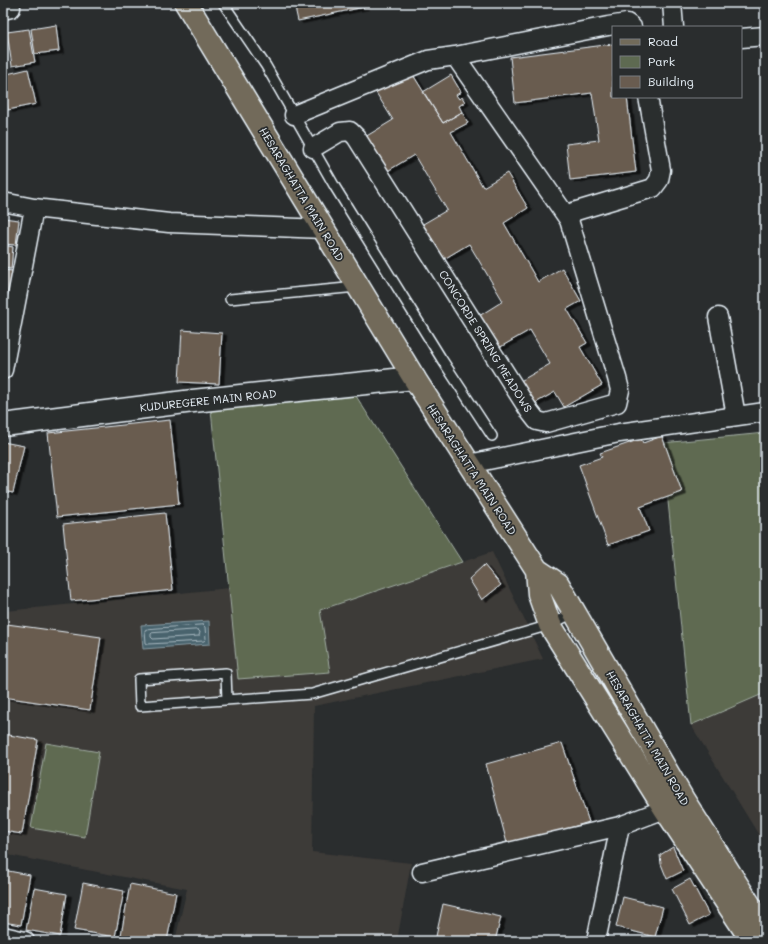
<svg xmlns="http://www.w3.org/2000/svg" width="768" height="944" font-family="Mali,sans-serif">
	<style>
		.built { fill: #3d3b38 }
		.green { fill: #5e6a51; stroke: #a3aea4 }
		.water { fill: #48636d; stroke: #889ca5 }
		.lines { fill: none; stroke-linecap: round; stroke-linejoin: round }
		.shore { stroke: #a8b8c0; stroke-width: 1 }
		.building { fill: #695c50; stroke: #e8f1f8; filter: url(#shadow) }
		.lane-casing { stroke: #e8f1f8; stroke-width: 12 }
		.street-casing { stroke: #e8f1f8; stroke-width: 21 }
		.secondary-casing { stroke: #e8f1f8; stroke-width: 25 }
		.primary-casing { stroke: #e8f1f8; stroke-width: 25 }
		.lane { stroke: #2a2d2e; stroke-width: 9 }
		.street { stroke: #2a2d2e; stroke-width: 18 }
		.secondary { stroke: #2a2d2e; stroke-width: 22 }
		.primary { stroke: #726b5a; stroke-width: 22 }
		.labels { text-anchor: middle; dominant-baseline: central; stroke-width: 3.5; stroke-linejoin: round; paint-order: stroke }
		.street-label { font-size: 11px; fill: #e8f1f8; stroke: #2a2d2e }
	</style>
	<defs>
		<filter id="shadow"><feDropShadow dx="4.5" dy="2.5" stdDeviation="0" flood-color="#0009"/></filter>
	</defs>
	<rect width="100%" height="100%" fill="#2a2d2e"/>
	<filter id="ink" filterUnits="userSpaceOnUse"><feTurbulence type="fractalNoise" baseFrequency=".025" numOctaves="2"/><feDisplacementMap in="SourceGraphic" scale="8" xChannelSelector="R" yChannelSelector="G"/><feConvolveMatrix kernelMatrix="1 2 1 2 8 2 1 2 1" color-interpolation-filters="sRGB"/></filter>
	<g filter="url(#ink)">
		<path class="built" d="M492,552L543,659L314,706L312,852L411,863L397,941H175L187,889L3,854V624L6,611L229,588L238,678L330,672L320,610Z
			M765,693V845L691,725Z"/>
		<path class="green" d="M356,396L462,562L320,610L330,672L238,679L211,410Z
			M765,433V693L691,725L662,443Z
			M46,743L99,752L85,837L31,828Z"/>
		<path class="water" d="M209,621L210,644L143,649L141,625Z"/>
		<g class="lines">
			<path class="shore" d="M203,625L205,627L206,639L204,641L148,644L146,643L145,630L147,629Z
				M198,630L200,632L199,636L153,639L151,637V634L152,633Z"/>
		</g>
		<path class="building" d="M294,3H363L364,7L298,21Z
			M56,25L59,51L35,54L31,29Z
			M29,29L35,62L12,66L7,32Z
			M613,44V97H627L636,172L570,180L566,144L599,140L592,93L515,103L510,57Z
			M28,69L36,104L8,110L3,91V75Z
			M410,70L443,123L462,112L468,123L451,132L483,187L507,173L528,208L504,223L538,282L562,268L581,301L567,309L587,343L580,347L602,385L564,407L555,392L530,406L517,383L550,364L530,330L497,349L479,316L503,301L469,244L444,259L423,224L447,210L414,155L386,172L365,137L393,120L375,91Z
			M451,75L461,92L456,95L459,99L462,97L465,102L459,106L462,112L443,123L423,92Z
			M3,218L19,220L16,245L3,244Z
			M3,245L13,247L11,269L3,268Z
			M3,270L12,271L9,297H3Z
			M182,330L222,333L219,384L179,382Z
			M170,420L179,504L57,517L48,433Z
			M662,436L682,492L640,507L649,531L608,545L579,465L602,457L600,453L641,439L643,443Z
			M3,442L24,446L13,493L3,491Z
			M165,513L173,590L71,601L63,524Z
			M484,565L501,585L482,600L469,579Z
			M7,624L101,637L90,710L3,697V654Z
			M3,734L38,740L22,834L3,831Z
			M562,743L589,822L508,847L486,764Z
			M673,847L683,871L667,879L661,864L660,855Z
			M3,870L30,875L21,925L3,922Z
			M690,879L709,915L690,925L672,889Z
			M83,883L124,891L115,937L74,930Z
			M130,884L176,893L167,941H120Z
			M34,888L67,894L60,936L26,930Z
			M623,897L663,907L655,937L616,927Z
			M443,904L501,917L495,941H435Z"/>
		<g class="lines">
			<g class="lane-casing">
				<path id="lane" d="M223,3L266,66L335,187L441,358L492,436
					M230,299L357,287
					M227,700L226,673L139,679L140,706L312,694L550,625L575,612"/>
			</g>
			<g class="street-casing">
				<path id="street" d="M672,3L674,27
					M3,10L11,8
					M741,38L765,36
					M455,56L569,220
					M294,115L428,60L455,56L608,26L627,23L632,27
					M313,148L340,132L350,131L356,137L530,412L537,421L546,423L617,403L620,390L617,378L569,220L573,212L653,188L659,180L661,170L648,97
					M3,202L34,208L169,223L323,229
					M718,317L736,416
					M3,370L34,208
					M469,464L619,433L765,412
					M422,872L620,826L678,804
					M3,936L25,941
					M596,941L620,826"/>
			</g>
			<g class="secondary-casing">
				<path id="secondary" d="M3,425L193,401L414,378"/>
			</g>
			<g class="primary-casing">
				<path id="primary" d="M186,3L414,378L537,570L558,584L684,801L765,929
					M537,570L539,594L550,625L665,809L752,941"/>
			</g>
			<use href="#lane" class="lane"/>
			<use href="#street" class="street"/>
			<use href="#secondary" class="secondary"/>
			<use href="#primary" class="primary"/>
		</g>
	</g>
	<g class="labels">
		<g class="street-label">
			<text transform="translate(302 194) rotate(59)">HESARAGHATTA MAIN ROAD</text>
			<text transform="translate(486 341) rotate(58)">CONCORDE SPRING MEADOWS</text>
			<text transform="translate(208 400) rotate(-6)">KUDUREGERE MAIN ROAD</text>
			<text transform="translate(472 469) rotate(57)">HESARAGHATTA MAIN ROAD</text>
			<text transform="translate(648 738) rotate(60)">HESARAGHATTA MAIN ROAD</text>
		</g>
	</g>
	<rect width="768" height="944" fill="none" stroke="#2a2d2e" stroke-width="16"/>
	<rect x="8" y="8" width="752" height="928" fill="none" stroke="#e8f1f8" stroke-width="1.5" filter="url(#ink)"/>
	<rect x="612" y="26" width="130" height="72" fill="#2a2d2e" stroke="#767b7f"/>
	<rect x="620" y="39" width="20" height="6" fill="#726b5a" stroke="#767b7f"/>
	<text x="648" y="46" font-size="12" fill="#e8f1f8">Road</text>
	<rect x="620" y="56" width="20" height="12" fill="#5e6a51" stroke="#767b7f"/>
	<text x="648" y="66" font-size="12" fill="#e8f1f8">Park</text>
	<rect x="620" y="76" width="20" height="12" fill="#695c50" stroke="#767b7f"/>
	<text x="648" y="86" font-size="12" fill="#e8f1f8">Building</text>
</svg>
